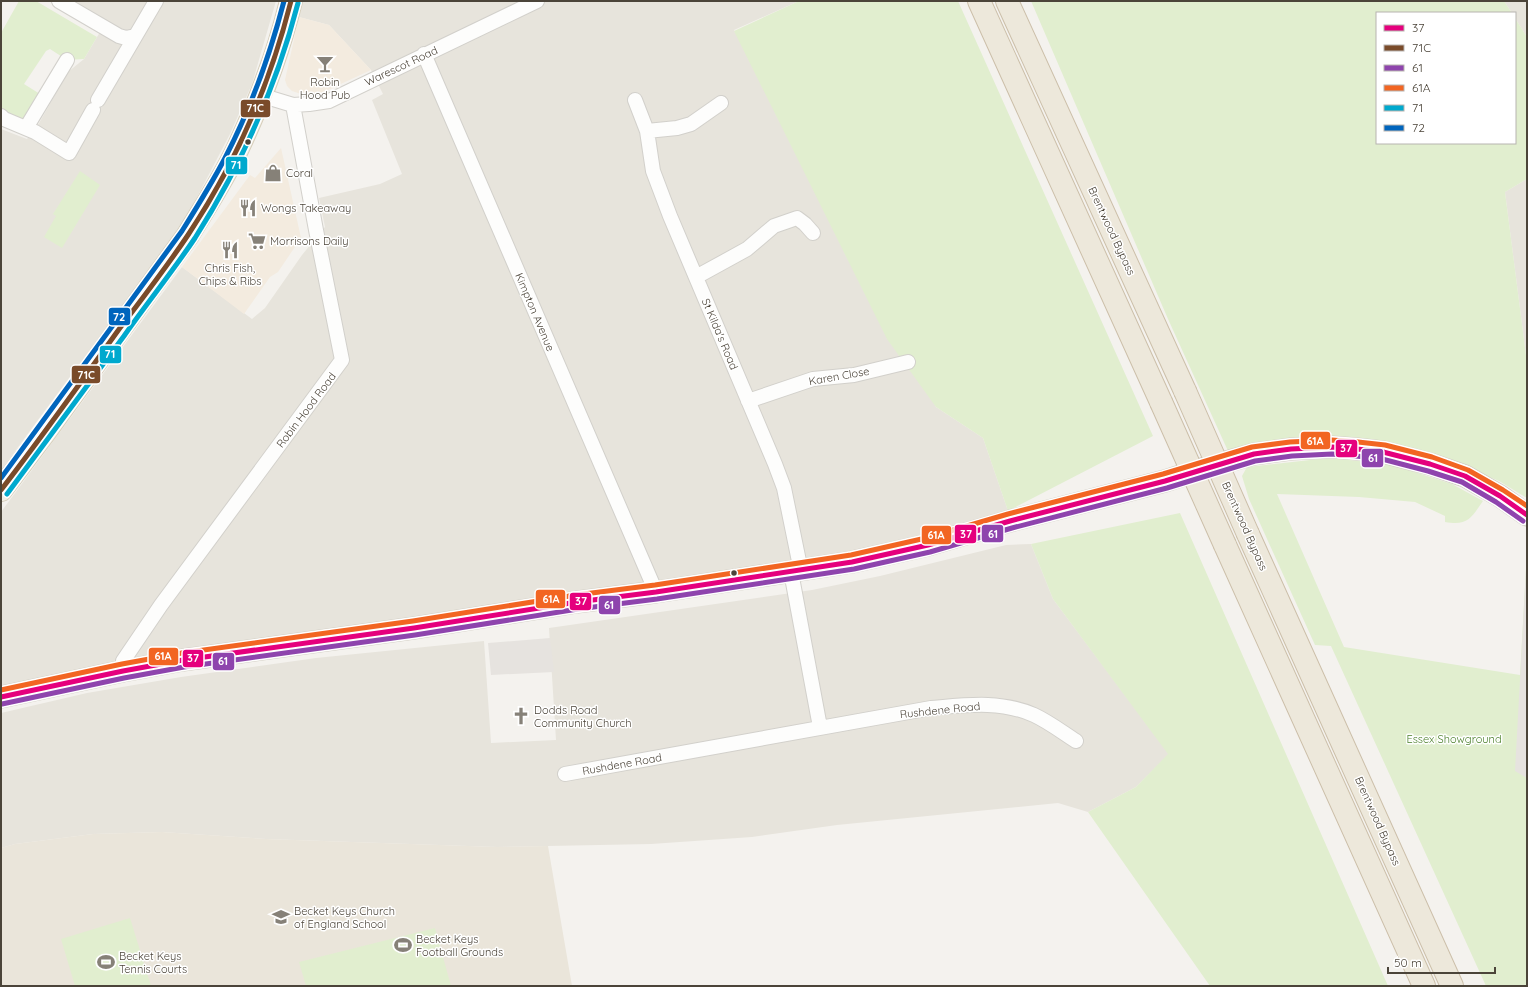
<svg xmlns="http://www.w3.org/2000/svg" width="1528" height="987" font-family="Quicksand,sans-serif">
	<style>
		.residential { fill: #e7e4dc }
		.commercial { fill: #f3ebdf }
		.education { fill: #eae5da }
		.green { fill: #e1eecf }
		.parking { fill: #e6e3df }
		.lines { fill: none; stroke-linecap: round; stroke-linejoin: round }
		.street-casing { stroke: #d2d0cb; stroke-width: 16 }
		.secondary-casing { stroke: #d3cfc5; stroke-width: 23 }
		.primary-casing { stroke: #d6cebb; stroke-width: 24 }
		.highway-casing { stroke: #ccbfa9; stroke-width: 24 }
		.street { stroke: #fdfdfc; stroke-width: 14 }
		.secondary { stroke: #f7f6f1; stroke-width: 21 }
		.primary { stroke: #f2efe6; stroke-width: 22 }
		.highway { stroke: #ede8db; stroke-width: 22 }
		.highway-bridge-casing { stroke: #ccbfa9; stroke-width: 24; stroke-linecap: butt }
		.highway-bridge { stroke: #ede8db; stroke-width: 22 }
		.bus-1-casing { stroke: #fff; stroke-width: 8 }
		.bus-2-casing { stroke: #fff; stroke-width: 8 }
		.bus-3-casing { stroke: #fff; stroke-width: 8 }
		.bus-4-casing { stroke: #fff; stroke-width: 8 }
		.bus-5-casing { stroke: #fff; stroke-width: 8 }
		.bus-6-casing { stroke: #fff; stroke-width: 8 }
		.bus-1 { stroke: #e5007d; stroke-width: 5 }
		.bus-2 { stroke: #7a4b2a; stroke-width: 5 }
		.bus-3 { stroke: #8e44ad; stroke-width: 5 }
		.bus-4 { stroke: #f26522; stroke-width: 5 }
		.bus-5 { stroke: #00a9ce; stroke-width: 5 }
		.bus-6 { stroke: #0065bd; stroke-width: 5 }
		.bus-dot { fill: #4b4439; stroke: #fff; stroke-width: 1.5 }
		.labels { text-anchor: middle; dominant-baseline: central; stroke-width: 3; stroke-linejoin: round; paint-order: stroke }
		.street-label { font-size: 11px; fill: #4b4439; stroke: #fff }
		.poi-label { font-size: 11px; fill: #4b4439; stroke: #fff; text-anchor: start }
		.park-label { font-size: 11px; fill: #4a7f2a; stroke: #fff }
		.line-badge { stroke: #fff; stroke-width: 1.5 }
		.badge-label { font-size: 11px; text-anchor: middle; font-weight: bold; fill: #fff }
	</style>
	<rect width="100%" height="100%" fill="#f4f2ee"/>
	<path class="residential" d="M60,1H276L252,84L230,134L183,224L1,470V129L27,139L38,125L68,72L84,59L103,27Z
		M302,1H799L734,30L936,407L983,438L1008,511L991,522L872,548L667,582L632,584L1,688V512L182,267L252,319L265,308L302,255L325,227L319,198L380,184L402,174L372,100L383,94L371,70L329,25L299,17Z
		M1504,1H1527V37L1515,18V13H1512Z
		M1527,179V363L1505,192Z
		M1031,544L1053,599L1169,754L1136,787L1088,812L1058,803L837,825L752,837L651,844L497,847L266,839L162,832L93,834L15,844L1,848V713L87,693L181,677L316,658L484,641L491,743L556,740L549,628L812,590L880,576L1006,545Z"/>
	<path class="commercial" d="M299,17L329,25L371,70L317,95L307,96L292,91L287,86L285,80Z
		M281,148L301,238L278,272L270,277L244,314L182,267L250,175L255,178Z"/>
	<path class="education" d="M162,832L266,839L497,847L548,846L572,986H1V848L15,844L93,834Z"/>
	<path class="green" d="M19,1H36L97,37L84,59L67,60L50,49L46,51L24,84L40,94L26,128L1,116V33Z
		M799,1H958L1153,436L1008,511L983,438L936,407L887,339L734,31Z
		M1031,1H1504L1512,13H1377V143H1515V18L1527,37V179L1505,192L1527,363V498L1499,481L1434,454L1396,445L1325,437L1228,451L1168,319Z
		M80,171L100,185L62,248L44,237L56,216L53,214Z
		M1328,458L1390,464L1452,484L1483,501C1471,518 1468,526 1445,522V516L1415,502L1359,497L1277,494L1344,647L1520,675L1527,551V986H1486L1331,646L1315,645L1249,499L1242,476L1247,467Z
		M1180,513L1388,986H1210L1088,812L1136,787L1168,754L1053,599L1031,544Z
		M130,918L151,986H75L61,939Z
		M435,928L451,986H306L299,962Z"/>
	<path class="parking" d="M1527,551V778L1515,771Z
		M550,638L554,672L491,675L488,643Z"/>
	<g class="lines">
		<g class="street-casing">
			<path id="street" d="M59,1L119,36L126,38L135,36
				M424,54L656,592
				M260,95L293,105L309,104L329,101L537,1
				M98,100L156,1
				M635,100L647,131L653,171L670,216L775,464L784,488L801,571
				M1,116L4,119L35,132L69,153L93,110
				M26,128L67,60
				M647,131L677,128L691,124L721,103
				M696,277L747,249L774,226L797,218L805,224L813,233
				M748,401L813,379L854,375L908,362
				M791,572L820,727
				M123,671V661L161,605L342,360L316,230L293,105
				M565,774L931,708C966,705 1000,700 1034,715C1049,722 1062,732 1076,741"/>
		</g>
		<g class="secondary-casing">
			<path id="secondary" d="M1,697L123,671L183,660L414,628L577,602L656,592L852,562L928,545L1010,521L1165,481L1208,467L1254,454L1291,449L1332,447L1357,449L1383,452L1430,464L1465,476L1500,496L1527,515"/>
		</g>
		<g class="primary-casing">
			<path id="primary" d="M1,490L45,432L188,235C205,207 224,178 238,148C260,101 279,51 291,1"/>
		</g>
		<g class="highway-casing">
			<path id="highway" d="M979,1L1161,402
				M1007,1L1185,391
				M1248,534L1452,986
				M1225,545L1424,986"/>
		</g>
		<use href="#street" class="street"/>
		<use href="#secondary" class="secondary"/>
		<use href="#primary" class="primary"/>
		<use href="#highway" class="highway"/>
		<g class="highway-bridge-casing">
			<path id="highway-bridge" d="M1185,391L1248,534
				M1161,402L1225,545"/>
		</g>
		<use href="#highway-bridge" class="highway-bridge"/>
		<g class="bus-1-casing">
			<path id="bus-1" d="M1,697L123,671L183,660L414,628L577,602L656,592L852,562L928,545L1010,521L1165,481L1254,454L1291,449L1332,447L1357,449L1383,452L1430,464L1465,476L1500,496L1527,515"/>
		</g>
		<g class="bus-2-casing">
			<path id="bus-2" d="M1,490C41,438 79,385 117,332C141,300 166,268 188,235C236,163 270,84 291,1"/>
		</g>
		<g class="bus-3-casing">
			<path id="bus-3" d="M2,704L124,678L184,667L415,635L578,609L657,599L854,569L930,552L1012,528L1167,488L1255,461L1292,456L1332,454L1356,456L1382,459L1428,471L1462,482L1496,502L1523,521"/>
		</g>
		<g class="bus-4-casing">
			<path id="bus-4" d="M1,690L122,664L182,653L413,621L576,595L655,585L851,555L926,538L1008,514L1163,474L1252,447L1290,442L1332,440L1358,442L1385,445L1432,457L1468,470L1503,490L1527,506"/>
		</g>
		<g class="bus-5-casing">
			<path id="bus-5" d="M7,494C46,442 85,389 124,336C147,303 173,271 195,238C242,164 276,88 298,3"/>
		</g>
		<g class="bus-6-casing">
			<path id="bus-6" d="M1,478L182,231C197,207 212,183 225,158C251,108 270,55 284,1"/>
		</g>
		<use href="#bus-1" class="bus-1"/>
		<use href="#bus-2" class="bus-2"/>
		<use href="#bus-3" class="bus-3"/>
		<use href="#bus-4" class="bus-4"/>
		<use href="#bus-5" class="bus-5"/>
		<use href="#bus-6" class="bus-6"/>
	</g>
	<defs>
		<g id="bar-bare" transform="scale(1.38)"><path d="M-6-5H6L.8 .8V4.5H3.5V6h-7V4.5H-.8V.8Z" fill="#868178" stroke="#fff" stroke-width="2.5" paint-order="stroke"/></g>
		<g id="shop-bare" transform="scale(1.38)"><path d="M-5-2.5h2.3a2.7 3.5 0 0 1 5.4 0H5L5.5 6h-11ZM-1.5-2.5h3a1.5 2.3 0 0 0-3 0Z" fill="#868178" stroke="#fff" stroke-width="2.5" paint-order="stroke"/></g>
		<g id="restaurant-bare" transform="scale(1.38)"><path d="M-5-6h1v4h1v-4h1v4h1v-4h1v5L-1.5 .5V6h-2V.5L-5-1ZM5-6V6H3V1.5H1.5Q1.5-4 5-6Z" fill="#868178" stroke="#fff" stroke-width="2.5" paint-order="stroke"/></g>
		<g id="supermarket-bare" transform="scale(1.38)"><path d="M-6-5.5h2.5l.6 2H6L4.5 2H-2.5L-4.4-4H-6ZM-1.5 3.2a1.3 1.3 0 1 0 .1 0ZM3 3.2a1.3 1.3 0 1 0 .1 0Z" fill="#868178" stroke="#fff" stroke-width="2.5" paint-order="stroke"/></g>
		<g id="church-bare" transform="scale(1.38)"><path d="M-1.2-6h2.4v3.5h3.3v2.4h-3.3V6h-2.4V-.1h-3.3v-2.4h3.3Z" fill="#868178" stroke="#fff" stroke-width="2.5" paint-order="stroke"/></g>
		<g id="school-bare" transform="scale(1.38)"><path d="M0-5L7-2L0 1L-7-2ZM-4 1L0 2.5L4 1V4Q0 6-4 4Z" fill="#868178" stroke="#fff" stroke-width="2.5" paint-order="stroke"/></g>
		<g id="stadium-bare" transform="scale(1.38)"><path d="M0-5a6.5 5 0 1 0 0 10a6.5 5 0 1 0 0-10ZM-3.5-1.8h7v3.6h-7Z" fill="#868178" stroke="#fff" stroke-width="2.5" paint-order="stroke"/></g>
	</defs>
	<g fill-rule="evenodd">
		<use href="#bar-bare" x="325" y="64"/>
		<use href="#shop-bare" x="273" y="173"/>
		<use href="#restaurant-bare" x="248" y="208"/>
		<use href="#supermarket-bare" x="257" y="241"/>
		<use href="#restaurant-bare" x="230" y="250"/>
		<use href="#church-bare" x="521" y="716"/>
		<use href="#school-bare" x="281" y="917"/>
		<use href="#stadium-bare" x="403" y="945"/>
		<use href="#stadium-bare" x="106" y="962"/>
	</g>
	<g class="bus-dot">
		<circle cx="248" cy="142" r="3.5"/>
		<circle cx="734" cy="573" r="3.5"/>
	</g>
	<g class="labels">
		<g class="street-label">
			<text transform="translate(401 66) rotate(-25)">Warescot Road</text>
			<text transform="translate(1112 231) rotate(65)">Brentwood Bypass</text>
			<text transform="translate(535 312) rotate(67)">Kimpton Avenue</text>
			<text transform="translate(720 334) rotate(67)">St Kilda's Road</text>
			<text transform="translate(839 376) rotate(-10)">Karen Close</text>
			<text transform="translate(306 410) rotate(-53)">Robin Hood Road</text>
			<text transform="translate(1245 526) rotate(66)">Brentwood Bypass</text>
			<text transform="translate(940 710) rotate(-6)">Rushdene Road</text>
			<text transform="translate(622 764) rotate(-10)">Rushdene Road</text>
			<text transform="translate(1378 821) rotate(66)">Brentwood Bypass</text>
		</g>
		<g class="poi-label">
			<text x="325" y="82" text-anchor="middle">Robin<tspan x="325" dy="13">Hood Pub</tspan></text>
			<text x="286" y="173">Coral</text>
			<text x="261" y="208">Wongs Takeaway</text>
			<text x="270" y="241">Morrisons Daily</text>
			<text x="230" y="268" text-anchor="middle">Chris Fish,<tspan x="230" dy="13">Chips &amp; Ribs</tspan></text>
			<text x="534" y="710">Dodds Road<tspan x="534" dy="13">Community Church</tspan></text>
			<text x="294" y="911">Becket Keys Church<tspan x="294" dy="13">of England School</tspan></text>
			<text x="416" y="939">Becket Keys<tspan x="416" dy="13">Football Grounds</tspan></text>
			<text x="119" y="956">Becket Keys<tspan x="119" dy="13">Tennis Courts</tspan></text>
		</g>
		<g class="park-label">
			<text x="1454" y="739">Essex Showground</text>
		</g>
	</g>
	<g class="line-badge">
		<rect x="240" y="99" width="31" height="19" rx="4" fill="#7a4b2a"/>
		<rect x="225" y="156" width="23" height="19" rx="4" fill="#00a9ce"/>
		<rect x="108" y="307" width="23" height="19" rx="4" fill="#0065bd"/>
		<rect x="99" y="345" width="23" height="19" rx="4" fill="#00a9ce"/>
		<rect x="71" y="365" width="30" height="19" rx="4" fill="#7a4b2a"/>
		<rect x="1300" y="431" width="31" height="19" rx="4" fill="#f26522"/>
		<rect x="1335" y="439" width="23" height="19" rx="4" fill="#e5007d"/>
		<rect x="1361" y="448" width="23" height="20" rx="4" fill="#8e44ad"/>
		<rect x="981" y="524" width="23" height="19" rx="4" fill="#8e44ad"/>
		<rect x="954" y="524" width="23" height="20" rx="4" fill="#e5007d"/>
		<rect x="921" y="525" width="31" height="20" rx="4" fill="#f26522"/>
		<rect x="535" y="589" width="31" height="20" rx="4" fill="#f26522"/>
		<rect x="569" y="592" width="23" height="19" rx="4" fill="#e5007d"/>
		<rect x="598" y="595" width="23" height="20" rx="4" fill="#8e44ad"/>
		<rect x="148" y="647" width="31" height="19" rx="4" fill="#f26522"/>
		<rect x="182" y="649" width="22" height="19" rx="4" fill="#e5007d"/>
		<rect x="212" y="652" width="23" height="19" rx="4" fill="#8e44ad"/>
	</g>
	<g class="badge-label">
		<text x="255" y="112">71C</text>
		<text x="236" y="169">71</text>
		<text x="119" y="321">72</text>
		<text x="110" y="358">71</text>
		<text x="86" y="379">71C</text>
		<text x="1315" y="445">61A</text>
		<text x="1346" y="452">37</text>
		<text x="1373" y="462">61</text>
		<text x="993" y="538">61</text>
		<text x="966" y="538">37</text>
		<text x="936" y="539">61A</text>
		<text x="551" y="603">61A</text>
		<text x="581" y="605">37</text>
		<text x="609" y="609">61</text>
		<text x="163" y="660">61A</text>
		<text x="193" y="662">37</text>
		<text x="223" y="665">61</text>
	</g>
	<rect width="1528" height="987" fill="none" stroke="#4b4439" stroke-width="4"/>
	<rect x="1376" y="12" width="140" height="132" fill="#ffffff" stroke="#b7b4b0"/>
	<rect x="1384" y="25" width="20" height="6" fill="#e5007d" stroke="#b7b4b0"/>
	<text x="1412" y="32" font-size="12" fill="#4b4439">37</text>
	<rect x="1384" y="45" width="20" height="6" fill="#7a4b2a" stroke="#b7b4b0"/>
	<text x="1412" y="52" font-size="12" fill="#4b4439">71C</text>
	<rect x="1384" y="65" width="20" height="6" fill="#8e44ad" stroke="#b7b4b0"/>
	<text x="1412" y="72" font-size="12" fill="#4b4439">61</text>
	<rect x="1384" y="85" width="20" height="6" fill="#f26522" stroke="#b7b4b0"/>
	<text x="1412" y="92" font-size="12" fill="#4b4439">61A</text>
	<rect x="1384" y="105" width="20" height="6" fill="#00a9ce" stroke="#b7b4b0"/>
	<text x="1412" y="112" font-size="12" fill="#4b4439">71</text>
	<rect x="1384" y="125" width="20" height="6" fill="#0065bd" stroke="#b7b4b0"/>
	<text x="1412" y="132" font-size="12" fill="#4b4439">72</text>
	<path d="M1388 967v6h107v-6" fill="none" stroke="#4b4439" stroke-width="2"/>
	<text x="1394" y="967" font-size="12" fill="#4b4439" stroke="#ffffff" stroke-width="3" paint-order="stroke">50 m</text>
</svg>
